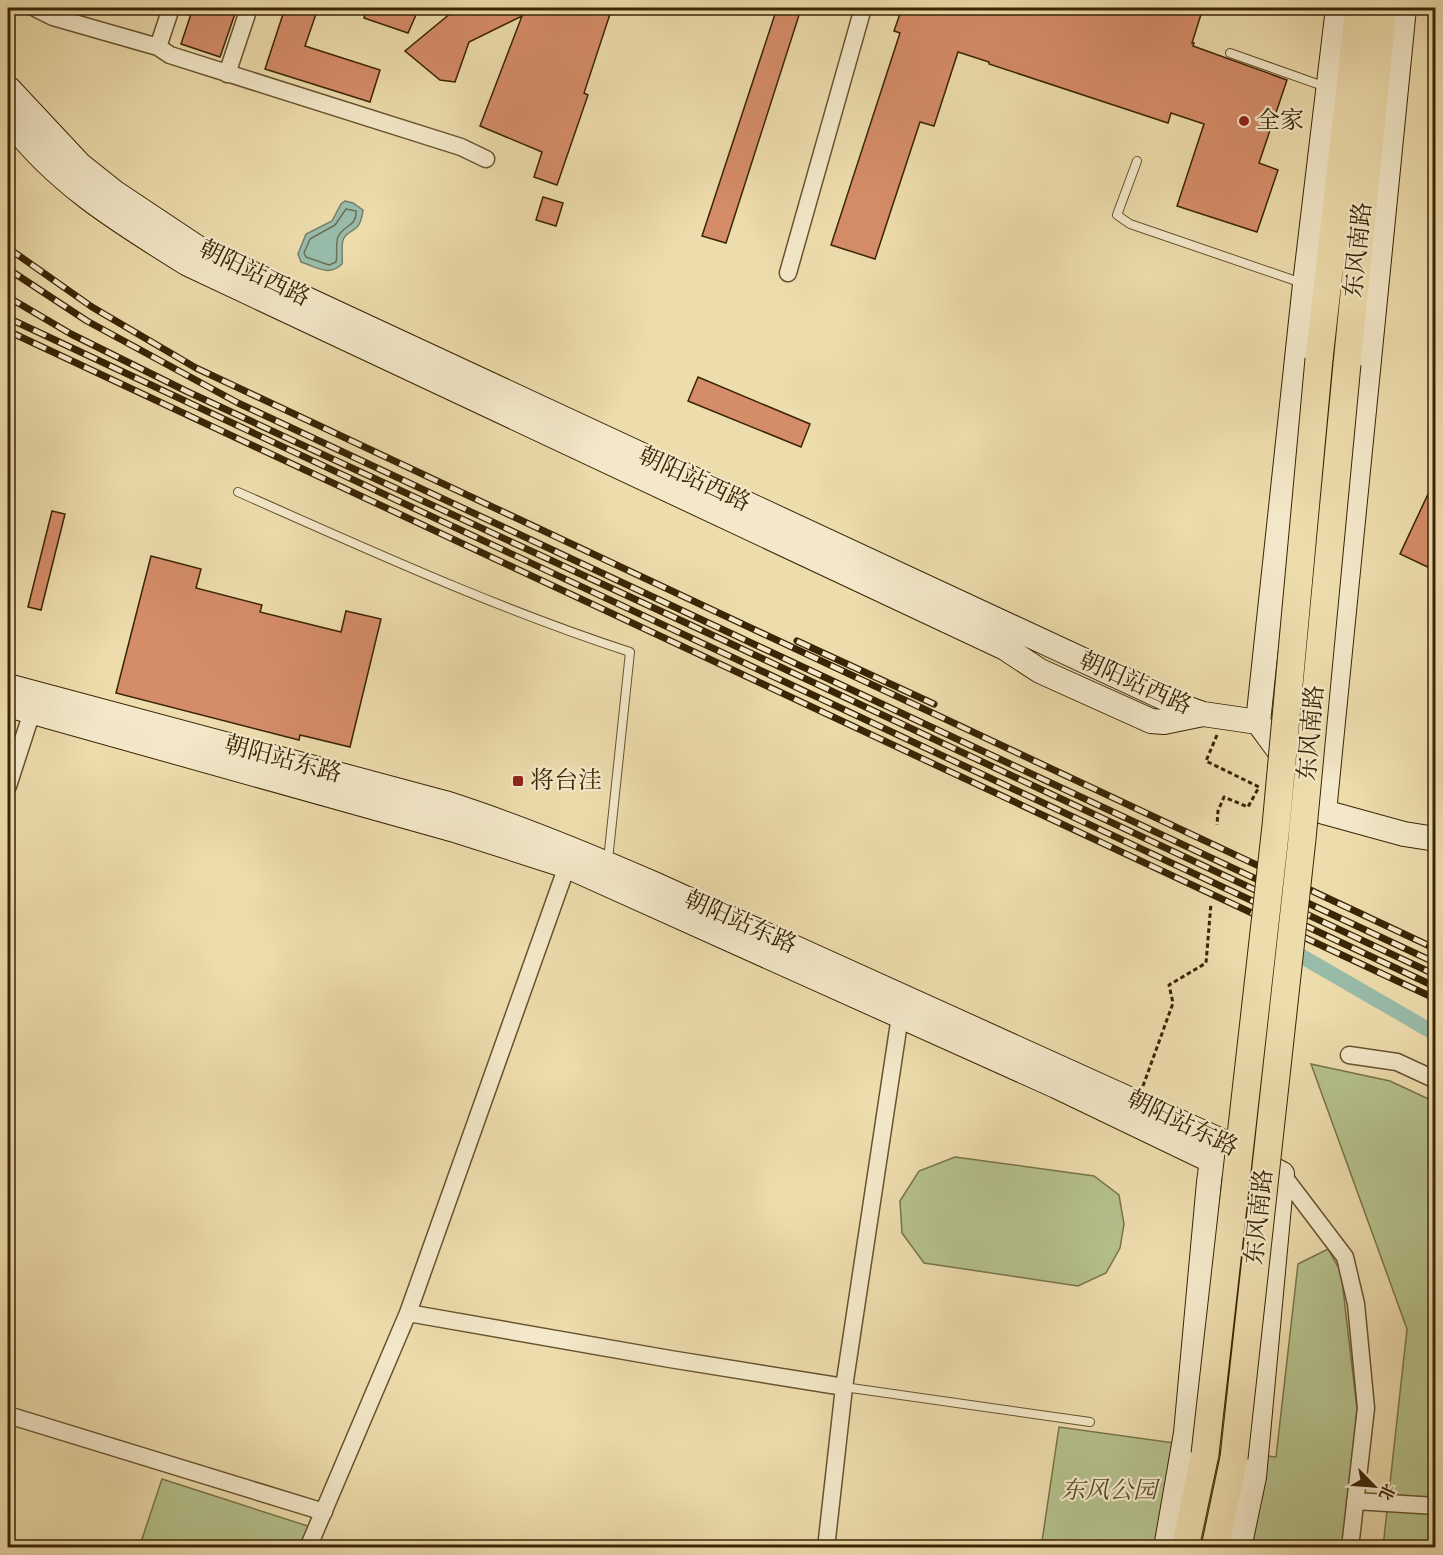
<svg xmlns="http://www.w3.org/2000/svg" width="1443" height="1555" font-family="'IM FELL English','Noto Serif SC',serif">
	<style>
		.green { fill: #b5c18c; stroke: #787348; stroke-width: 1.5 }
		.water { fill: #99bcaa; stroke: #738068; stroke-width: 1.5 }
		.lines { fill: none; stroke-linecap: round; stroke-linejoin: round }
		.shore { stroke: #6a7057; stroke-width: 1.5 }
		.canal { stroke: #99bcaa; stroke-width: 15 }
		.building { fill: #d58c69; stroke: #3a2504; stroke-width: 1.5 }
		.lane-casing { stroke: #67532e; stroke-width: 10 }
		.street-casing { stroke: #67532e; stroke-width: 19 }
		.secondary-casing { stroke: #3a2504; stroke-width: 26 }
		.primary-casing { stroke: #3a2504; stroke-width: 29 }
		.path { stroke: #3a2504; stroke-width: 3; stroke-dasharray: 4.5 3; stroke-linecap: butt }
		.lane { stroke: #f3e8c9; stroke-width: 8 }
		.street { stroke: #f3e8c9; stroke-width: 16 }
		.secondary { stroke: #f3e8c9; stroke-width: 24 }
		.primary { stroke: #eddcac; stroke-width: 27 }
		.rail-casing { stroke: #3a2504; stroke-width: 7 }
		.rail { stroke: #f3e8c9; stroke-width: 4.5; stroke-dasharray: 14; stroke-linecap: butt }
		.primary-bridge-casing { stroke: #3a2504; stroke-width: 29; stroke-linecap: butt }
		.primary-bridge { stroke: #eddcac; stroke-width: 27 }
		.poi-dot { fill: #8f2418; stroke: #f3e8c9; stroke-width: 2 }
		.labels { text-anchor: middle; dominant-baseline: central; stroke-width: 4.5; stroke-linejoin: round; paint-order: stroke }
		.poi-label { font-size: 24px; fill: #3a2504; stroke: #f3e8c9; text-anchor: start }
		.street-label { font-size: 24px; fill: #3a2504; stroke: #f3e8c9 }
		.park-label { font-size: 24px; font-style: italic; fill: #594c26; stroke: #f3e8c9 }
	</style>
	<rect width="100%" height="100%" fill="#eddcac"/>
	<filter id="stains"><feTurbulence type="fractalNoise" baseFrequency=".00333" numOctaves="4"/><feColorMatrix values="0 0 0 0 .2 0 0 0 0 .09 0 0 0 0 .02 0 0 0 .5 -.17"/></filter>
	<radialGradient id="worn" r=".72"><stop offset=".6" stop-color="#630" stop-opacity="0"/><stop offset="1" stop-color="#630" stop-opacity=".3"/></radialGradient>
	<path class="green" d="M1311,1064L1390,1081L1435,1102V1547H1383L1407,1329Z
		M955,1157L1094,1176L1119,1195L1124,1224L1120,1248L1106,1273L1078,1286L924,1263L902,1233L900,1201L919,1171Z
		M1328,1249L1341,1272L1357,1409L1342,1547L1041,1548L1059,1427L1276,1457L1298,1264Z
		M162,1479L317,1529L308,1547L139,1548Z"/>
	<path class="water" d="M345,201L353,203L363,210C360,236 348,227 343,240C341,247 343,257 342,264C329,277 316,267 301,262L298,254L306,234L332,221L341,204Z"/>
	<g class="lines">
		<path class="shore" d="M346,209L356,211C357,227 343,225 338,237C335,245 338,254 336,262L329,265L306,257L304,253L310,239L335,225Z"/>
		<path class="canal" d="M1287,946L1289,949L1436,1034"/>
	</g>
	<path class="building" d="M193,8H237L220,57L181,44Z
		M285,8H318L305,46L380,70L370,102L265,69Z
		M367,8H419L408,33L364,18Z
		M457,8H612L584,93L588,95L557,185L534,177L542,152L480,126L522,16L469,42L455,82L440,80L405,51Z
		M777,8H787L800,12L726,243L702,236Z
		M902,8H1203L1192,43H1194L1193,46L1287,80L1259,163L1278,170L1257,232L1177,206L1204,124L1171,113L1168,123L989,64V62L958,52L934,126L920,122L875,259L831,245L900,33L894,31Z
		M543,197L563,203L556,226L536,220Z
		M698,377L810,424L801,447L688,401Z
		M1436,477V571L1400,554Z
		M52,511L65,514L41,610L28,607Z
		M151,556L201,569L196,588L262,605L260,612L341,632L346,611L381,619L350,747L300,735L299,740L116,693Z"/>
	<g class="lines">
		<g class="lane-casing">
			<path id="lane" d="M1230,53L1326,87
				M1137,161L1117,215L1130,224L1302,283
				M238,492C367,549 495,608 630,652L608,860
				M844,1387L1090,1422"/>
		</g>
		<g class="street-casing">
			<path id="street" d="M35,8L53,17L158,47L170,55L461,147L486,159
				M158,47L171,8
				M227,74L249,8
				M788,273L863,8
				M8,786L32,712
				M1349,1055L1397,1062L1436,1080
				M1282,1174L1345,1257L1356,1304L1366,1408L1350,1548
				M408,1313L670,1359L844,1387
				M8,1415L324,1512
				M1355,1501L1436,1506
				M308,1548L408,1313L567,866
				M826,1548L844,1387L900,1016"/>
		</g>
		<g class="secondary-casing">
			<path id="secondary" d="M8,88L80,165L114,192L201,250L1186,708L1203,714L1258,722L1324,812
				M8,118C54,182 122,223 188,264L1005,648L1040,671L1151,721L1164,722L1203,714
				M8,686L445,803C517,826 585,854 654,884L1215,1138L1282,1174
				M8,705L458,831L567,866L1056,1086L1212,1161L1256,1169
				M1258,722L1305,284L1338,8
				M1324,812L1404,8
				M1324,812L1404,834L1436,839
				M1166,1548L1186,1433L1209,1182L1214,1146
				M1239,1548L1254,1477L1282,1174"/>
		</g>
		<g class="primary-casing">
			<path id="primary" d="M1319,359L1359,8
				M1347,364L1383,8
				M1185,1548L1205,1454
				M1215,1548L1234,1458"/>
		</g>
		<path class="path" d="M1217,735L1206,761L1259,787L1248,807L1224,797L1218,811L1217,825
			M1143,1086L1173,1003L1169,985L1206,963L1211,903"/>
		<use href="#lane" class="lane"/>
		<use href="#street" class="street"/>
		<use href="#secondary" class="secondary"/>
		<use href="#primary" class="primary"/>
		<g class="rail-casing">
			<path id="rail" d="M8,248L92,307L196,368L1436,949
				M8,269L87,321L238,403L1436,963
				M8,297L71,334L186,391L723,640L1436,975
				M8,318L1436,987
				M8,331L1436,999
				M797,641L934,704"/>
		</g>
		<use href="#rail" class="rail"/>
		<g class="primary-bridge-casing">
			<path id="primary-bridge" d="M1205,1454L1276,826L1319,359
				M1234,1458L1302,839L1347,364"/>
		</g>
		<use href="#primary-bridge" class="primary-bridge"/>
	</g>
	<g class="poi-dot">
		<circle cx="1244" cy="121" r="6"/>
		<rect x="512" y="775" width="12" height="12" rx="3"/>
	</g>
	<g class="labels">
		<g class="poi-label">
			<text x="1256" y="121">全家</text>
			<text x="530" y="781">将台洼</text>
		</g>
		<g class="street-label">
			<text transform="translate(1359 250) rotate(-84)">东风南路</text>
			<text transform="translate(254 274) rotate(26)">朝阳站西路</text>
			<text transform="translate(694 480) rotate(25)">朝阳站西路</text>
			<text transform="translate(1135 684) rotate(24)">朝阳站西路</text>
			<text transform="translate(1312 733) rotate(-85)">东风南路</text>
			<text transform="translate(283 760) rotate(15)">朝阳站东路</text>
			<text transform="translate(740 923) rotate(24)">朝阳站东路</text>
			<text transform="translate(1182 1124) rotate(26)">朝阳站东路</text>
			<text transform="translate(1260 1217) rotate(-84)">东风南路</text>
		</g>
		<g class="park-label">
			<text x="1109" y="1491">东风公园</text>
		</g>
	</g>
	<rect width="1443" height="1555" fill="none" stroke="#eddcac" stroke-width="30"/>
	<rect x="9" y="9" width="1425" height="1537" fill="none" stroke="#3a2504" stroke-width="3"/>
	<rect x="15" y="15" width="1413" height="1525" fill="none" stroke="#3a2504" stroke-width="1.5"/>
	<g transform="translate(1374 1486) rotate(115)" stroke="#f3e8c9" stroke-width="4.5" paint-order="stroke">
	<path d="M0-4.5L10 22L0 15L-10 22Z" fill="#3a2504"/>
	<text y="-9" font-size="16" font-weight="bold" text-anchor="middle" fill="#3a2504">北</text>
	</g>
	<rect width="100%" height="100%" filter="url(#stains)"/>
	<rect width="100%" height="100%" fill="url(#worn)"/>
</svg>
